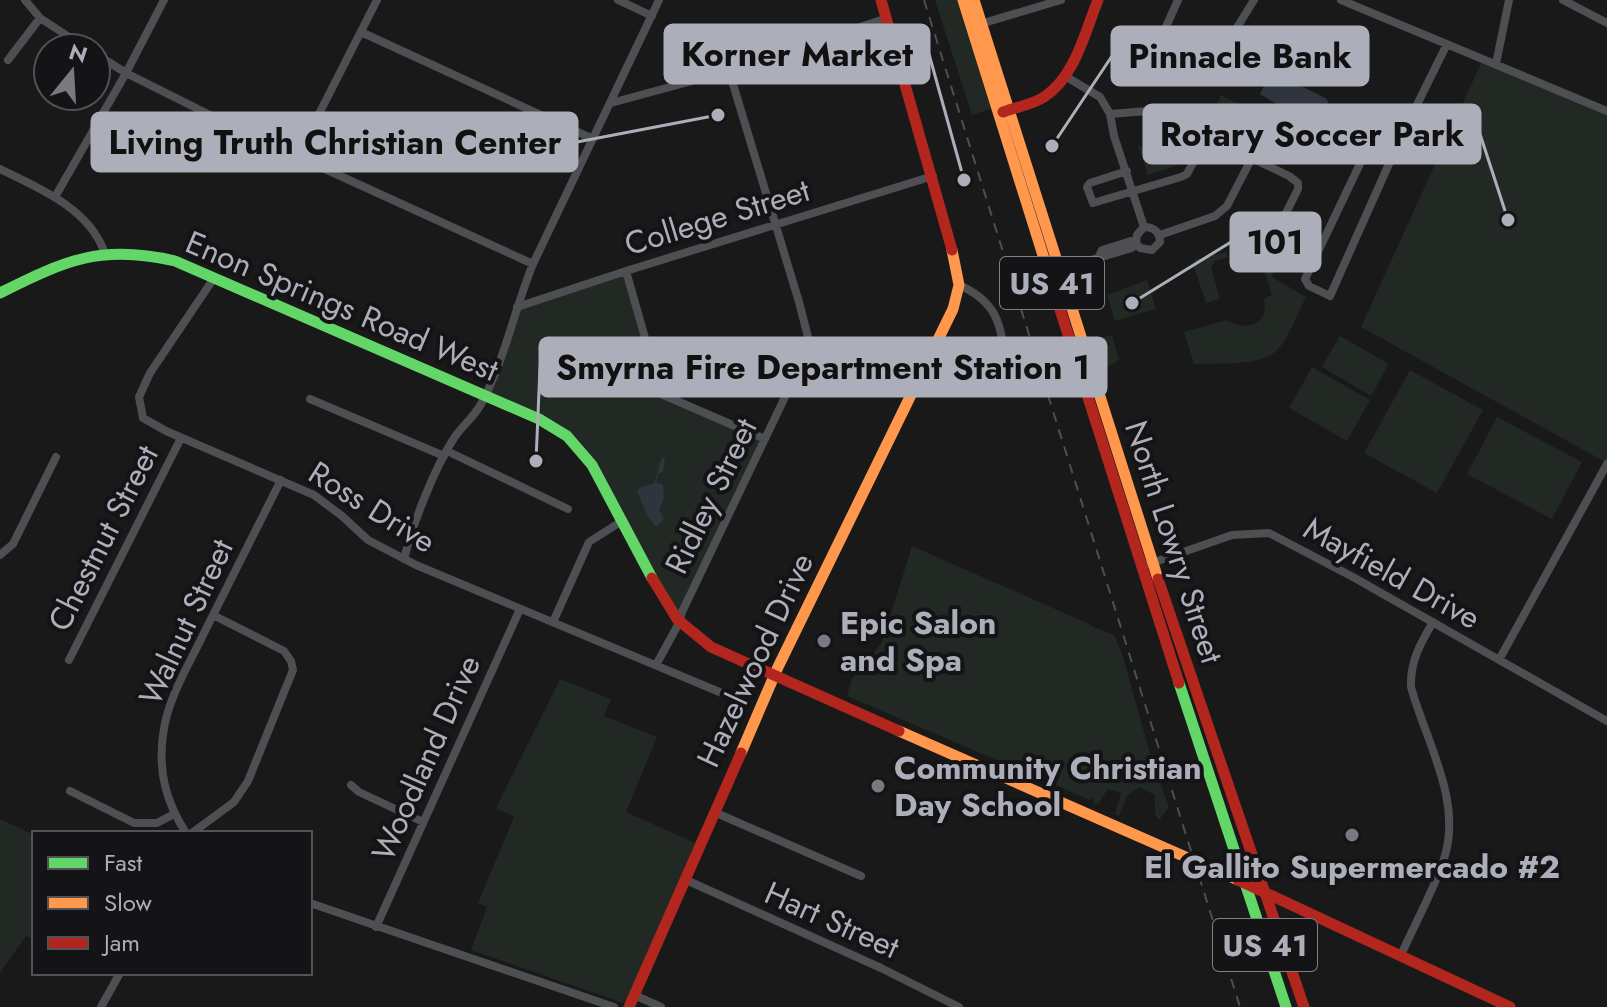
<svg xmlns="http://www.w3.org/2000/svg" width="1607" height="1007" font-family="Jost,sans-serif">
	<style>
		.green { fill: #222823 }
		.water { fill: #2f353c }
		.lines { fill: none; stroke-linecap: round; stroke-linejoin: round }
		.street { stroke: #4e4f52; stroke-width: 8 }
		.fast { stroke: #63d668; stroke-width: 11 }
		.slow { stroke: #ff974d; stroke-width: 11 }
		.jam { stroke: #b3261e; stroke-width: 11 }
		.rail { stroke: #4e4f52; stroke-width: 2; stroke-dasharray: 10 8; stroke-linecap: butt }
		.poi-dot { fill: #797a81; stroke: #141315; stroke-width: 3 }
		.labels { text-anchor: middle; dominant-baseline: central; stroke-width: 8; stroke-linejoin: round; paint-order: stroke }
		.shield { fill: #141315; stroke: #7e8088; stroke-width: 2 }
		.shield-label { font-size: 30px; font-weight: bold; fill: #acaeb9 }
		.street-label { font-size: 32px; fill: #acaeb9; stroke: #141315 }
		.poi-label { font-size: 32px; font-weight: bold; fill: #acaeb9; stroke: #141315; text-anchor: start }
		.leader { fill: none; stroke: #acaeb9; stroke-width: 3 }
		.callout-dot { fill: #acaeb9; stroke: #141315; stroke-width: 3 }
		.callout { fill: #acaeb9; stroke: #acaeb9; stroke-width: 3 }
		.callout-label { font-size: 34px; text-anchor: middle; font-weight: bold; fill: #111 }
	</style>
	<rect width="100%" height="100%" fill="#191919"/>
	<path class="green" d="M935,0H959L993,108L972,115Z
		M1482,61L1607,113V463L1361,327Z
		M1221,95L1252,110L1243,129L1212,114Z
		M1138,145L1179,165L1148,175Z
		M1273,228L1286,231L1272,277L1306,297C1297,314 1289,340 1275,352C1258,366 1216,363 1194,364L1184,332L1226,320C1245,332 1270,325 1264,299L1272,295L1263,265L1255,266L1253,260L1275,251L1272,241L1276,239Z
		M1226,252L1228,257L1215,261L1211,268L1220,299L1206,303L1193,264L1196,259Z
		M626,271L659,390L765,439L679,623L597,473L567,436L486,396L517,307Z
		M1147,280L1156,309L1115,321L1107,295Z
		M1112,335L1119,360L1098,372L1088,342Z
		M1340,336L1389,364L1371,396L1322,367Z
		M1312,367L1370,400L1347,441L1289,408Z
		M1410,370L1483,410L1437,493L1364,453Z
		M1497,417L1582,462L1552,519L1467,474Z
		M912,546L1087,623L1095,628V630L1098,628L1114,635L1122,653L1151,757L1169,807L1159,820L1155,814V795L1139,787L1127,796L1119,816L1115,814L1121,793L1108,789L1098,804L1094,803L1092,797L1090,800L847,696L851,681L863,661L869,660L882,642Z
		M560,679L611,699L604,716L657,737L626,812L695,843L627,1000L623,1003L471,950L487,907L478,903L514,817L496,808Z
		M0,819L34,835V939L26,936L0,973Z"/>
	<path class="water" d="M1271,71L1327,99L1328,103L1312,139L1287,128L1286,123L1290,115L1288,111L1260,94Z
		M662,457L665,459L663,472L658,474L656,482L663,485L664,498L659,510L664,519L656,527L648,517L637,491L639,488L654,483Z"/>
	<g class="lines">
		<path class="street" d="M25,0L40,18L86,48
			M618,0L652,16
			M1341,0L1607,111
			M1563,0L1607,23
			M980,24L1061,0
			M361,32L593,139
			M1233,34L1254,0
			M96,54L126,73L236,128L271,141L314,164L533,264
			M8,60L40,18
			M1496,64L1509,0
			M1065,76L1100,97L1110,114
			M1142,80L1178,0
			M611,103L729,71L887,18
			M1378,126L1401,137L1330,296L1309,286L1305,279Z
			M1401,137L1447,44
			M297,157L377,0
			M0,169C39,188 88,208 104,251
			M1127,171L1090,183L1087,187L1093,203L1181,177L1187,174L1207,137
			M55,197L126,73L164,0
			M1144,227L1114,136L1110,114L1147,111L1166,117L1289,176L1298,183V189L1279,227
			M1160,235L1215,216L1227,206L1274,115
			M1057,270L1132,248L1136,243L1140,248L1152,250L1160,242C1160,232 1154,227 1144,227L1137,235L1136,243L1131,241L1102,250L1099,256
			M626,271L661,394L765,439
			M214,278L150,373L139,397L143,418L166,431L314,495L342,516L368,540L416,565L729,696
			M517,307L626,271L933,176
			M937,339L996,367L1004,357C1002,321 993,300 959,285
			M310,399L444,456
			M447,451L568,509
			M0,555L13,544L56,457
			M404,559C413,523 434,469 454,438C462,426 474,417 481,404C505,360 514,310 533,264L659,0
			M1149,564L1232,535L1269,533L1353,577L1607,721
			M553,622L589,542L622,521
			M69,660L181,438
			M1499,660L1607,464
			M656,665L679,623L682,612L807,351L808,337L799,302L729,71
			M351,785L359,792L423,822
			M70,791L134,823H157L174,814
			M714,812L861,876
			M186,833C166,802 158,772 163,735C167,699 189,665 204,633C230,582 255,531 281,480
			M192,833L234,802L248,781L293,670L291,661L284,651L213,615
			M684,879L881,968L959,1007
			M310,903L614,1007
			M376,927L520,609
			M1401,955C1415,923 1433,892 1444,859C1463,801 1426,742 1411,687C1410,662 1420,644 1433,622
			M634,995L661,1007
			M101,1007L120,973"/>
		<path class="fast" d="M0,293C66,260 101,244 175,261L539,419L567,436L592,465L652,578
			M1179,683L1286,1007"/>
		<path class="slow" d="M963,0L1057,300
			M974,0L1158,579
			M899,731L1238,880
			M741,753L778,667L953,309L959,285L952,250"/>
		<path class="jam" d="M881,0L952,250
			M1003,112C1016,107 1032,105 1044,97C1075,77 1085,32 1098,0
			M1057,300L1179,683
			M652,578L677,619L711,647L899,731
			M1158,579L1304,1007
			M1238,880L1510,1007
			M629,1007L741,753"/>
		<path class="rail" d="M924,0L1240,1007"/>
	</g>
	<g class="poi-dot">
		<circle cx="824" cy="641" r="8"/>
		<circle cx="878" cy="786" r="8"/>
		<circle cx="1352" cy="835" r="8"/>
	</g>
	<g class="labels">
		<g class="shield">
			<rect x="1000" y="257" width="104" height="52" rx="6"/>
			<rect x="1213" y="919" width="104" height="52" rx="6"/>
		</g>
		<g class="shield-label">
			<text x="1052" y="283">US 41</text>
			<text x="1265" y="945">US 41</text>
		</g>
		<g class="street-label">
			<text transform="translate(717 217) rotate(-17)">College Street</text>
			<text transform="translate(342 306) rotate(23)">Enon Springs Road West</text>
			<text transform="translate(711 496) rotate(-64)">Ridley Street</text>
			<text transform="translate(372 507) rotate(32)">Ross Drive</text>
			<text transform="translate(103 538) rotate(-63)">Chestnut Street</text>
			<text transform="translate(1174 542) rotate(72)">North Lowry Street</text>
			<text transform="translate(1392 573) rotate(29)">Mayfield Drive</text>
			<text transform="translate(186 622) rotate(-65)">Walnut Street</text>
			<text transform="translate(755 660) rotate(-65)">Hazelwood Drive</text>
			<text transform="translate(426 758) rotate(-66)">Woodland Drive</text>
			<text transform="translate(832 920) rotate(24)">Hart Street</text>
		</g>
		<g class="poi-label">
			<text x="840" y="623">Epic Salon<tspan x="840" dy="37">and Spa</tspan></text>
			<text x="894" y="768">Community Christian<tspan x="894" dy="37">Day School</tspan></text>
			<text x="1352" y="867" text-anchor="middle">El Gallito Supermercado #2</text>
		</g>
	</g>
	<path class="leader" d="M964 180L929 54M1052 146L1112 56M1508 220L1480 134M718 115L577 142M1132 303L1231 242M536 461L540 367"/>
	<g class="callout-dot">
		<circle cx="964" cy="180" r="8"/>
		<circle cx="1052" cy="146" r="8"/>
		<circle cx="1508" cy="220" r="8"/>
		<circle cx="718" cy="115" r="8"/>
		<circle cx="1132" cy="303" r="8"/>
		<circle cx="536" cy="461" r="8"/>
	</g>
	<g class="callout">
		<rect x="665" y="25" width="264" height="58" rx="8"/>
		<rect x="1112" y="27" width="256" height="58" rx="8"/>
		<rect x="1144" y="105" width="336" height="58" rx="8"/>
		<rect x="92" y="113" width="485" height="58" rx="8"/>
		<rect x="1231" y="213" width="89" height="58" rx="8"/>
		<rect x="540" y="338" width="566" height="58" rx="8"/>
	</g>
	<g class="callout-label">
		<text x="797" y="66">Korner Market</text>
		<text x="1240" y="68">Pinnacle Bank</text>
		<text x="1312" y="146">Rotary Soccer Park</text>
		<text x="335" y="154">Living Truth Christian Center</text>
		<text x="1275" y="254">101</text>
		<text x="823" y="379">Smyrna Fire Department Station 1</text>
	</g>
	<rect x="32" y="831" width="280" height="144" fill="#141315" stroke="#515157" stroke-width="2"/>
	<rect x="48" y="857" width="40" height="12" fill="#63d668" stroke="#515157" stroke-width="2"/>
	<text x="104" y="871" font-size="24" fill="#acaeb9">Fast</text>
	<rect x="48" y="897" width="40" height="12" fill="#ff974d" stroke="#515157" stroke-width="2"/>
	<text x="104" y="911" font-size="24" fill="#acaeb9">Slow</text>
	<rect x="48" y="937" width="40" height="12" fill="#b3261e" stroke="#515157" stroke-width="2"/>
	<text x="104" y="951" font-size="24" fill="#acaeb9">Jam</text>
	<g transform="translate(72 72) rotate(18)"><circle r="38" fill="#141315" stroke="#515157" stroke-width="2"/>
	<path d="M0-6L14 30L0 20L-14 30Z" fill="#797a81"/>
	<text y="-12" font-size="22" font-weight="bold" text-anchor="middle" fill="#acaeb9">N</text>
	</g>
</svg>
